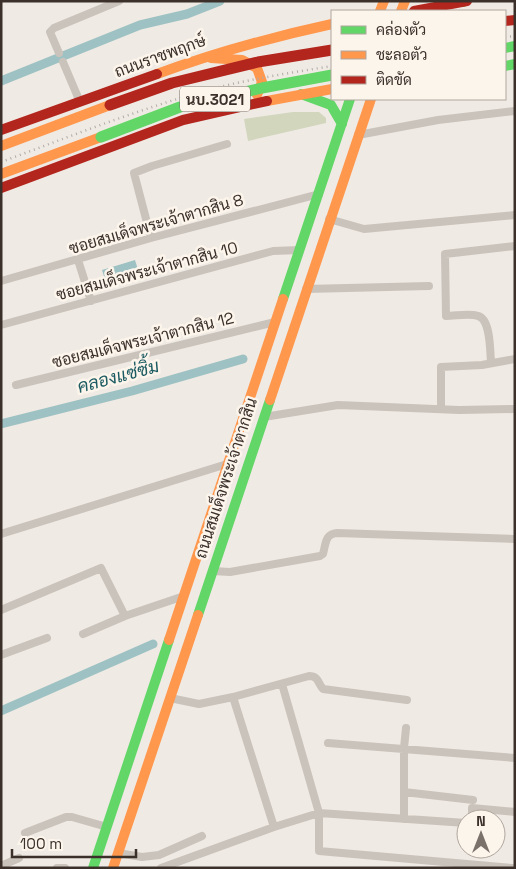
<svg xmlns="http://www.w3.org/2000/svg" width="516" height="869" font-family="'Space Grotesk',Sarabun,sans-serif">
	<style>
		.green { fill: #d1d6bd }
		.water { fill: #9ec2c3 }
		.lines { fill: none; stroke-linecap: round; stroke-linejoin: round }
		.canal { stroke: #9ec2c3; stroke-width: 9 }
		.street { stroke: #cac3bc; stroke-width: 8 }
		.fast { stroke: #63d668; stroke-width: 10 }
		.slow { stroke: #ff974d; stroke-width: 10 }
		.jam { stroke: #b3261e; stroke-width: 10 }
		.rail { stroke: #b1aba7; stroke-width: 2.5; stroke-dasharray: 1 4; stroke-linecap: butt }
		.fast-bridge { stroke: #63d668; stroke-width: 11 }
		.jam-bridge { stroke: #b3261e; stroke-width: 11 }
		.labels { text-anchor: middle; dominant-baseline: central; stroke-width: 5; stroke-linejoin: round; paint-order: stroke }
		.shield { fill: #fcf5ec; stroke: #756b64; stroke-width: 1 }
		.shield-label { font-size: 15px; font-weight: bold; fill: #3b302a }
		.street-label { font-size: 16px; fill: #3b302a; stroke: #fcf5ec }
		.water-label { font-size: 18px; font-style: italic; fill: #1b5b61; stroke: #fcf5ec }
	</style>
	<rect width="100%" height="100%" fill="#f0eae4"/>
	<path class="green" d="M293,112H319L326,118V123L248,141L244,119Z"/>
	<path class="water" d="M135,260L139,273L106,283L102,270Z"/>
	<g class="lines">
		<path class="canal" d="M1,81L140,25L187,14L220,1
			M1,424L132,391L243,359
			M1,711L153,644"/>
		<path class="street" d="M59,53L50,32L54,28L119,1
			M63,62L80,102
			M358,135L438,120L515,111
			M329,219L364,229L515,215
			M151,238L134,173L152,166L227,144
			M78,260L91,301
			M1,281L151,238L319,194
			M306,289L429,286
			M1,325L273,251L300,250
			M491,363C490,352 491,319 478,316C469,313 456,316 446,316L445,254L515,246
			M16,385L275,322
			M441,409V367L482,365L515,359
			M264,417L338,405L459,410L515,409
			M1,534L227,464
			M213,571L230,572L320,556L323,554C326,543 325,534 337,533L515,539
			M1,610L101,568L125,616
			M83,634L125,616L184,596
			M1,655L47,638
			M282,684L319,813V851L512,868
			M233,697L274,827
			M170,698L199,704L233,697L309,676C319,676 318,684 323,689L407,700
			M328,743L515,758
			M404,792L473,800
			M404,819V748L406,728
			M472,819V808L515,812
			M25,833L66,817H72L107,827
			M118,853L142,857L159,855L202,836
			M1,866L19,858
			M57,868H65
			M161,868L274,827L319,813L466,823"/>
		<path class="fast" d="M460,1L463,2
			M505,48L515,46
			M505,66L515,64
			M301,94L331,105L342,124
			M283,299L350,99
			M198,615L270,400
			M93,868L169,640"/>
		<path class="slow" d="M380,11L384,1
			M401,11L405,1
			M211,58L242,60L257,68L262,82L257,95
			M157,74C214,53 272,37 332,24
			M267,101L332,89
			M1,146L110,105
			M1,174L101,137
			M270,400L371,99
			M169,640L283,299
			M113,868L198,615"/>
		<path class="jam" d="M414,11L467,1
			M505,21L515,20
			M1,130L157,74
			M1,188L183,120L267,101"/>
		<path class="rail" d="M505,37L515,36
			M1,162C63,139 124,115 187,96C235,81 284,74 332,66"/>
		<path class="fast-bridge" d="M101,137L180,107L262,88L332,75"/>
		<path class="jam-bridge" d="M110,105L172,83L258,62L332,50"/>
	</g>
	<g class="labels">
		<rect class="shield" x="180" y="86.5" width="70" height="25" rx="4"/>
		<g class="shield-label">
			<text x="215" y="99">นบ.3021</text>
		</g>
		<g class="street-label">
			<text transform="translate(160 56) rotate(-20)">ถนนราชพฤกษ์</text>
			<text transform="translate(156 224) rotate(-16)">ซอยสมเด็จพระเจ้าตากสิน 8</text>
			<text transform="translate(147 271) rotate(-15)">ซอยสมเด็จพระเจ้าตากสิน 10</text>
			<text transform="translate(143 340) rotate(-14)">ซอยสมเด็จพระเจ้าตากสิน 12</text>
			<text transform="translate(226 478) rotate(-72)">ถนนสมเด็จพระเจ้าตากสิน</text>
		</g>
		<g class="water-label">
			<text transform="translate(118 376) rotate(-15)">คลองแซ่ซิ้ม</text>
		</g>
	</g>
	<rect width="516" height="869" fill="none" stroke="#3b302a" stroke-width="5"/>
	<rect x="331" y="10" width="175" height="90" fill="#fcf5ec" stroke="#afa69e"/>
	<rect x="341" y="26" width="25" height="8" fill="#63d668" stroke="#afa69e"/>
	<text x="376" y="35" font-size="15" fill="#3b302a">คล่องตัว</text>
	<rect x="341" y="51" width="25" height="8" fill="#ff974d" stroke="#afa69e"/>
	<text x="376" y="60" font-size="15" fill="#3b302a">ชะลอตัว</text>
	<rect x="341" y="76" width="25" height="8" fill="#b3261e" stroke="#afa69e"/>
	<text x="376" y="85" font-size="15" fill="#3b302a">ติดขัด</text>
	<g transform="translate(481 834)"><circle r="24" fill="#fcf5ec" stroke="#afa69e"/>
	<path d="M0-4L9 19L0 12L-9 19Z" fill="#7a716b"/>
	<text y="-8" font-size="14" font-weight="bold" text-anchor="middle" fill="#3b302a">N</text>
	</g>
	<path d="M12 849v8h124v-8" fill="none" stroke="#3b302a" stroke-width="2.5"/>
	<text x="20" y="849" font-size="15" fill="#3b302a" stroke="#fcf5ec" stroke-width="4" paint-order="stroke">100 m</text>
</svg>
